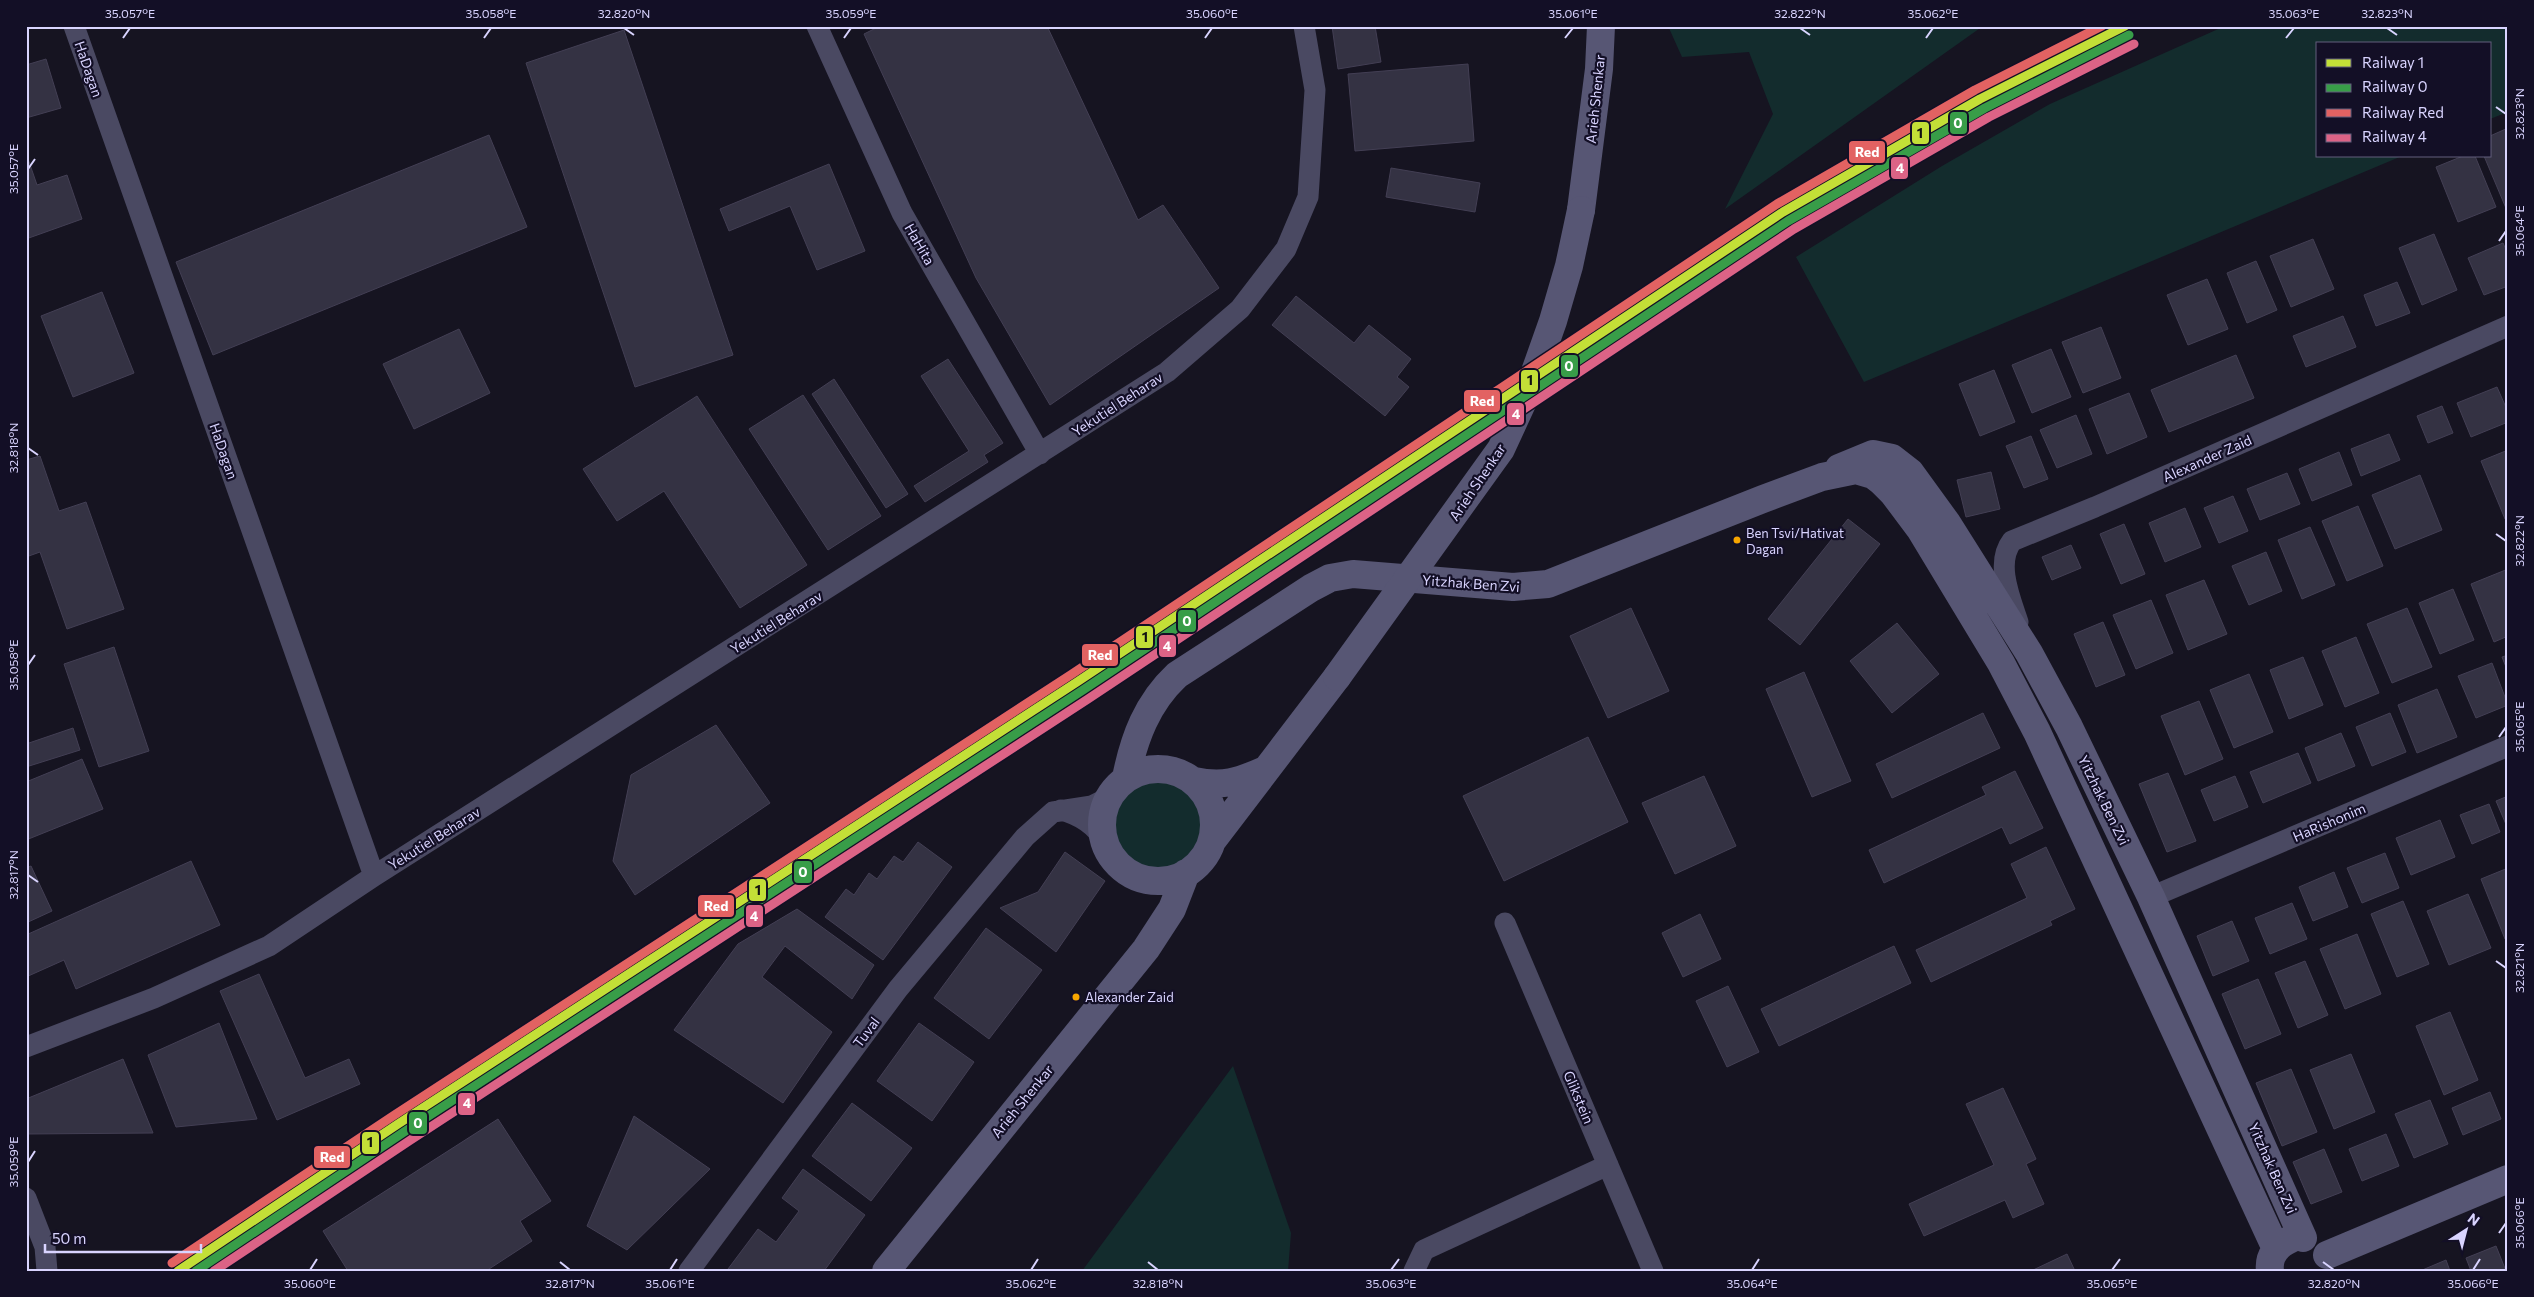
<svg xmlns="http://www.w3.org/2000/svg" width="2534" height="1297" font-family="Commissioner,sans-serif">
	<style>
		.green { fill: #132c2d }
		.building { fill: #343243; stroke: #433f54 }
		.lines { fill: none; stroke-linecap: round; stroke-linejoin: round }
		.street { stroke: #4a4962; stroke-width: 21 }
		.secondary { stroke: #575674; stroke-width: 28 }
		.secondary-bridge { stroke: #575674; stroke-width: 28 }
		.rail-1-casing { stroke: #130f26; stroke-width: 12 }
		.rail-2-casing { stroke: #130f26; stroke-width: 12 }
		.rail-3-casing { stroke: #130f26; stroke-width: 12 }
		.rail-4-casing { stroke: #130f26; stroke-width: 12 }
		.rail-1 { stroke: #c3df37; stroke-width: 9 }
		.rail-2 { stroke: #389d48; stroke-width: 9 }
		.rail-3 { stroke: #e26262; stroke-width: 9 }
		.rail-4 { stroke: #dc6386; stroke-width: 9 }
		.ticks { fill: none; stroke: #d9d4ff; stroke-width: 2 }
		.bus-dot { fill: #f7a600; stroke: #130f26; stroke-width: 2 }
		.labels { text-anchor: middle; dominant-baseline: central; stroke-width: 4.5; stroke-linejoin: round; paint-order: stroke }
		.bus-label { font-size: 13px; fill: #d9d4ff; stroke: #130f26; text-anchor: start }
		.street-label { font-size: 14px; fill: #d9d4ff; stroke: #130f26 }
		.line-badge { stroke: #130f26; stroke-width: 2 }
		.badge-label { font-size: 14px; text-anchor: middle; font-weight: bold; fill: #fff }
		.pale-badge-label { font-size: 14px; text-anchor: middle; font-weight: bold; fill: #111 }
		.neatline { fill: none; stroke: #d9d4ff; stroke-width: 2 }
		.ticks-label { font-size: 12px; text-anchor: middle; fill: #d9d4ff }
	</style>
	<rect width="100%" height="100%" fill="#161421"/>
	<path class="green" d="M1668,26H1983L1725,209L1773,114L1749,52L1682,57Z
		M2225,26H2508V112L2490,119V44H2318V156H2402L1864,382L1796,257L1942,166L2050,104Z
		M1114 824a44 44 0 1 1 88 0a44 44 0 1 1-88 0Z
		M1233,1066L1291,1233L1288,1271H1082Z"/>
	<path class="building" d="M880,26H1047L1138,220L1163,205L1219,288L1050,405L976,278L864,34Z
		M1332,26H1375L1381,62L1338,69Z
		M624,30L733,355L635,387L526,63Z
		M46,59L61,108L26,118V65Z
		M1468,64L1474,141L1355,151L1348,74Z
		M2508,128V213L2484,156H2490V136Z
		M489,135L527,227L213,355L176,262Z
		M26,153L37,185L67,175L82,219L26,239Z
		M2463,156H2475L2496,207L2458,222L2436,167Z
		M829,164L865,251L817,270L790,206L729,231L720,209Z
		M1391,168L1480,183L1475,212L1386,197Z
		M2434,234L2457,290L2422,305L2399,248Z
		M2313,239L2334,289L2291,307L2270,256Z
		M2503,243L2508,254V286L2484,295L2468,258Z
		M2256,261L2277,310L2247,323L2227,273Z
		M2207,279L2228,329L2188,345L2167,295Z
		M2397,282L2410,313L2376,326L2364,295Z
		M102,292L134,373L73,397L41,316Z
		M1296,296L1354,343L1369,325L1411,359L1397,377L1409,387L1385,416L1272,325Z
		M2343,316L2356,347L2306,367L2293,336Z
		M2101,327L2121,378L2083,393L2062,342Z
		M459,329L490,393L414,429L383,364Z
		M2051,349L2071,397L2032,413L2012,365Z
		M2236,355L2254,398L2169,432L2151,390Z
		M948,359L1003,443L984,455L988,462L925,502L914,486L969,451L921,376Z
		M1994,370L2015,422L1980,436L1959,384Z
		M834,379L908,494L886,508L812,394Z
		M2497,387L2508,412V422L2471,437L2457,403Z
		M2129,393L2147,437L2107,454L2089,409Z
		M803,395L881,516L828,550L749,429Z
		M697,396L807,565L740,608L664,491L617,521L583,469Z
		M2442,406L2453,433L2428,443L2417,416Z
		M2076,415L2092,454L2057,468L2040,430Z
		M2389,434L2400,460L2361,476L2351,449Z
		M2031,436L2048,479L2024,488L2006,446Z
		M2508,450V518L2505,519L2481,461Z
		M2339,452L2352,485L2312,501L2299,469Z
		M40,456L59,511L86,502L124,609L67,629L40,552L26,557V460Z
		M1991,472L2000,509L1966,517L1957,480Z
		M2287,473L2300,504L2260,520L2247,489Z
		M2420,475L2442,530L2395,549L2372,495Z
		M2233,496L2248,531L2219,543L2204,508Z
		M2358,506L2383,566L2347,581L2322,521Z
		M2185,508L2201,547L2165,562L2149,523Z
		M1848,519L1880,544L1800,645L1768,619Z
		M2124,524L2145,574L2121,584L2100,534Z
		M2310,527L2335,585L2302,599L2278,540Z
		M2071,545L2081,568L2052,580L2042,557Z
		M2266,552L2282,591L2249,605L2232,566Z
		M2508,569V636L2494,642L2471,584Z
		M2204,580L2227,634L2188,650L2166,595Z
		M2453,589L2474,640L2440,654L2419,603Z
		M2151,600L2173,653L2136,669L2113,615Z
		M1631,608L1669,691L1608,718L1570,636Z
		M2407,608L2432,667L2392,683L2367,624Z
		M2103,622L2125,675L2096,687L2074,634Z
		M1897,623L1939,674L1892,713L1850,661Z
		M2356,637L2379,693L2345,707L2322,651Z
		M114,647L149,751L99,767L64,664Z
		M2508,655V672L2502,657Z
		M2303,657L2323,705L2289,719L2270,670Z
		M2492,663L2508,705L2476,718L2458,676Z
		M1804,672L1851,781L1812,797L1766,689Z
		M2249,674L2273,732L2234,748L2210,690Z
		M2437,689L2457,737L2417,753L2398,705Z
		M2199,701L2223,759L2185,775L2161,716Z
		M1983,713L2000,748L1892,798L1876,764Z
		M2390,713L2406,752L2372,766L2356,727Z
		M716,725L770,803L635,895L613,861L631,775Z
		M73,728L80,750L26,767V744Z
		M2341,733L2355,766L2318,781L2305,748Z
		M1588,737L1628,822L1504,881L1463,796Z
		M2298,753L2311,783L2263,803L2250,772Z
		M82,759L103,809L26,840V782Z
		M2015,771L2043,828L2010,844L2002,827L1884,883L1869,850L1986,795L1982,787Z
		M2168,773L2196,841L2167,852L2139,784Z
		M1704,776L1736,846L1675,874L1642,803Z
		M2235,776L2248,807L2214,821L2201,790Z
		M2508,796V829L2496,801Z
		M2489,804L2500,832L2472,844L2460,815Z
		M2440,820L2455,857L2411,875L2396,838Z
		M918,842L952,867L883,960L825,917L846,889L854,895L869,873L877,879L894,856L903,862Z
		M2046,847L2075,909L2050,921L2052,925L1931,982L1916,950L2027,898L2011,864Z
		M1065,852L1105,881L1056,952L1000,908L1038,892Z
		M2385,853L2399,888L2362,903L2347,868Z
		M191,861L220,925L76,989L64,960L26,977V935Z
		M31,866L52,911L26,923V868Z
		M2508,868V938L2505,939L2481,879Z
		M2334,872L2348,907L2313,921L2299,887Z
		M2468,894L2491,948L2449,965L2427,911Z
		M2403,901L2429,964L2397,977L2371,914Z
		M2292,903L2307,939L2270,954L2255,918Z
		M797,909L874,965L852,999L785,946L762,977L832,1032L783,1103L674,1030L738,944Z
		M1700,914L1721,959L1683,977L1662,933Z
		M2232,921L2249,961L2213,976L2197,936Z
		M986,928L1042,970L989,1039L934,998Z
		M2357,934L2381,994L2345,1009L2320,949Z
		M1894,946L1911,983L1779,1046L1761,1009Z
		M2305,961L2328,1015L2298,1028L2275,973Z
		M259,974L305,1078L349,1059L360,1084L277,1120L220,991Z
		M2258,979L2281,1034L2245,1049L2222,994Z
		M1728,986L1759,1052L1727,1067L1696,1001Z
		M2450,1012L2478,1080L2444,1095L2416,1026Z
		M219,1023L257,1119L176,1127L148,1055Z
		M919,1023L974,1062L932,1121L877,1081Z
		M2351,1054L2375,1112L2334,1129L2310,1070Z
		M123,1059L153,1133L26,1134V1099Z
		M2291,1069L2317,1132L2282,1146L2256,1083Z
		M2003,1088L2036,1159L2026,1164L2044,1204L2013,1218L2005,1200L1924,1236L1909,1204L1994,1165L1966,1104Z
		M2490,1092L2501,1119L2463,1135L2452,1108Z
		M2430,1100L2448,1144L2414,1158L2395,1114Z
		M852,1103L912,1148L871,1201L812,1156Z
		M634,1116L710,1169L627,1250L587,1226Z
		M498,1119L551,1201L520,1221L532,1241L486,1271H348L323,1231Z
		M2386,1134L2399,1166L2362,1181L2349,1149Z
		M2324,1149L2342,1192L2311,1204L2293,1162Z
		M803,1169L865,1215L824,1271H730L728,1269L758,1229L776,1242L799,1211L782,1198Z
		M2496,1246L2506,1271H2471L2466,1258Z
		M2067,1254L2075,1271H2031Z
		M2446,1260L2450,1271H2420Z"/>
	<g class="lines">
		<path class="street" d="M74,26L374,876
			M817,26L902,213L1040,454
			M2018,622C2010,598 1995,563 2012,541L2095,507L2508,326
			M1061,810C1079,815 1095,824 1104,841
			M2151,897L2508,746
			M1505,923L1653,1271
			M26,1047L154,998L269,946L374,876L1167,372L1240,309L1286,249L1308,197L1315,90L1304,26
			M26,1198L45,1247L47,1271
			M689,1271L898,989L1025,837L1053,812L1092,806L1108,798
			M1414,1271L1424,1250L1608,1165"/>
		<path class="secondary" d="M1581,210L1599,69L1601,26
			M1839,468L1873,454L1892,458L1910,472L1947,523L2029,653L2069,727L2151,897L2303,1238
			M1102 825a56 56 0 1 1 112 0a56 56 0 1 1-112 0Z
			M1126,778C1134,738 1147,703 1177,675L1311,588L1330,578L1353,574L1513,587L1548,584L1763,499L1822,477L1856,470L1873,475L1882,482L1893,493L1920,529L2001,663L2037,732L2276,1249
			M1194,781C1223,787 1238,782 1265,770
			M1212,841L1337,677
			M2327,1255L2508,1179
			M886,1271L1146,949L1172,909L1186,873
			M2270,1271C2268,1256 2277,1245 2291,1239"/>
		<path class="secondary-bridge" d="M1337,677L1501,449L1530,386L1553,321L1569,266L1581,210"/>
		<g class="rail-1-casing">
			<path id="rail-1" d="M178,1271L398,1124L1077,682L1783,212L1980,99L2125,26"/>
		</g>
		<g class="rail-2-casing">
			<path id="rail-2" d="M196,1271L404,1132L1083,690L1788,221L1985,108L2129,35"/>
		</g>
		<g class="rail-3-casing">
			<path id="rail-3" d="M172,1263L393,1116L1072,674L1777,204L1975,90L2102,26"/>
		</g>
		<g class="rail-4-casing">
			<path id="rail-4" d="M214,1271L409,1141L1088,699L1794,229L1989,117L2134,44"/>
		</g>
		<use href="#rail-1" class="rail-1"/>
		<use href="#rail-2" class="rail-2"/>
		<use href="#rail-3" class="rail-3"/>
		<use href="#rail-4" class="rail-4"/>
	</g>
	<path class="ticks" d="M624,28L634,35M1800,28L1810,35M2387,28L2397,35M123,38L130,28M484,38L491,28M844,38L851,28M1205,38L1212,28M1565,38L1573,28M1926,38L1933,28M2286,38L2294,28M2496,107L2506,114M28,169L35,159M2499,241L2506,231M28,448L38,455M2496,534L2506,541M28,665L35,655M2499,737L2506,727M28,875L38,882M2496,961L2506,968M28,1162L35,1151M2499,1233L2506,1223M560,1262L570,1270M1148,1262L1158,1270M2323,1262L2334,1270M310,1270L317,1259M670,1270L677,1259M1031,1270L1038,1259M1391,1270L1399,1259M1752,1270L1759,1259M2112,1270L2120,1259M2473,1270L2480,1259"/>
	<g class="bus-dot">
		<circle cx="1737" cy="540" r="4.5"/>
		<circle cx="1076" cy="997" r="4.5"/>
	</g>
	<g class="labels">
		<g class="bus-label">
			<text x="1746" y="533">Ben Tsvi/Hativat<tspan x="1746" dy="16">Dagan</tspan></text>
			<text x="1085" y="997">Alexander Zaid</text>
		</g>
		<g class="street-label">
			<text transform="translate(89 69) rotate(71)">HaDagan</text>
			<text transform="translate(1595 99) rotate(-84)">Arieh Shenkar</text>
			<text transform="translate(920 244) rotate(60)">HaHita</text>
			<text transform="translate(1117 404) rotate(-33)">Yekutiel Beharav</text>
			<text transform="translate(224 451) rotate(71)">HaDagan</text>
			<text transform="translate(2207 458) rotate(-24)">Alexander Zaid</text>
			<text transform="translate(1477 482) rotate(-56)">Arieh Shenkar</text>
			<text transform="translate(1471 583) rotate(4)">Yitzhak Ben Zvi</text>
			<text transform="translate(776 622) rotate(-32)">Yekutiel Beharav</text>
			<text transform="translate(2104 800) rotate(64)">Yitzhak Ben Zvi</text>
			<text transform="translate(2329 822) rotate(-23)">HaRishonim</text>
			<text transform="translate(434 838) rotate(-32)">Yekutiel Beharav</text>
			<text transform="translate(866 1032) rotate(-53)">Tuval</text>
			<text transform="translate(1579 1097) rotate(67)">Glikstein</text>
			<text transform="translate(1022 1101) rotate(-51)">Arieh Shenkar</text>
			<text transform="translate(2273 1168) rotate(66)">Yitzhak Ben Zvi</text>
		</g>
	</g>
	<g class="line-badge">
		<rect x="1949" y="111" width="19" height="24" rx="5" fill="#389d48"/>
		<rect x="1911" y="121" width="19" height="24" rx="5" fill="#c3df37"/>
		<rect x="1848" y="140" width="38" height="24" rx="5" fill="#e26262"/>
		<rect x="1890" y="156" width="19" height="24" rx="5" fill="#dc6386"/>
		<rect x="1560" y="354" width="19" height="24" rx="5" fill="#389d48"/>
		<rect x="1520" y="369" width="19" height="24" rx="5" fill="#c3df37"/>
		<rect x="1463" y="389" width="38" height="24" rx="5" fill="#e26262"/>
		<rect x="1506" y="402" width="19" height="24" rx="5" fill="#dc6386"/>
		<rect x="1177" y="609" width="20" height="24" rx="5" fill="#389d48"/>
		<rect x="1135" y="625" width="19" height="24" rx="5" fill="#c3df37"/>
		<rect x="1158" y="634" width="19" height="24" rx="5" fill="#dc6386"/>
		<rect x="1081" y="643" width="38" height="24" rx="5" fill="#e26262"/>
		<rect x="793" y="860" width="20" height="24" rx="5" fill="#389d48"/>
		<rect x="748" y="878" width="19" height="24" rx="5" fill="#c3df37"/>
		<rect x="697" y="894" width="38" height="24" rx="5" fill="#e26262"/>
		<rect x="745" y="904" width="19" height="24" rx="5" fill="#dc6386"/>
		<rect x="457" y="1092" width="19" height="24" rx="5" fill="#dc6386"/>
		<rect x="408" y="1111" width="20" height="24" rx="5" fill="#389d48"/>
		<rect x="361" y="1131" width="19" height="24" rx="5" fill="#c3df37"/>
		<rect x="313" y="1145" width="38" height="24" rx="5" fill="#e26262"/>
	</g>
	<g class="badge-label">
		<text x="1958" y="128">0</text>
		<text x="1867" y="157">Red</text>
		<text x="1900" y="173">4</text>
		<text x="1569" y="371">0</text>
		<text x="1482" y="406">Red</text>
		<text x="1516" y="419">4</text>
		<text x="1187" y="626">0</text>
		<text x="1167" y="651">4</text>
		<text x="1100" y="660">Red</text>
		<text x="803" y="877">0</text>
		<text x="716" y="911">Red</text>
		<text x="754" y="921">4</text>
		<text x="467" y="1108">4</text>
		<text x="418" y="1128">0</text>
		<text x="332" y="1162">Red</text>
	</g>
	<g class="pale-badge-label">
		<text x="1920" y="138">1</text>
		<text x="1530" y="385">1</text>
		<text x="1145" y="642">1</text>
		<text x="758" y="895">1</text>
		<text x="370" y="1147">1</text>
	</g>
	<rect width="2534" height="1297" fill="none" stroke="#130f26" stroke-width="55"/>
	<rect x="2316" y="42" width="175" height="115" fill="#130f26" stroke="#625e7d"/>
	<rect x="2326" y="59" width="25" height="8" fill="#c3df37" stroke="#625e7d"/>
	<text x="2362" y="68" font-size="15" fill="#d9d4ff">Railway 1</text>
	<rect x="2326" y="84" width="25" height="8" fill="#389d48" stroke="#625e7d"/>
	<text x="2362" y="92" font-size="15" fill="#d9d4ff">Railway 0</text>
	<rect x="2326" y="109" width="25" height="8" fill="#e26262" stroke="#625e7d"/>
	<text x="2362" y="118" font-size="15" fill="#d9d4ff">Railway Red</text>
	<rect x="2326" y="134" width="25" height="8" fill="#dc6386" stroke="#625e7d"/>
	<text x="2362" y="142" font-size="15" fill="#d9d4ff">Railway 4</text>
	<g transform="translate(2466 1230) rotate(36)" stroke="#130f26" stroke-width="4" paint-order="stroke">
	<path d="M0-4L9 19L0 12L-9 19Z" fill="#d9d4ff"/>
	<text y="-8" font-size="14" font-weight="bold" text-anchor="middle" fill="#d9d4ff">N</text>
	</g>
	<path d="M45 1244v8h156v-8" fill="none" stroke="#d9d4ff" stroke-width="2.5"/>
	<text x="52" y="1244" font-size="15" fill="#d9d4ff" stroke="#130f26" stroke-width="4" paint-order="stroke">50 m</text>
	<rect x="28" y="28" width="2478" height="1242" class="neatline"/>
	<g class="ticks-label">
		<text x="130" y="18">35.057°E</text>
		<text x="491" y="18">35.058°E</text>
		<text x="624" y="18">32.820°N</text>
		<text x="851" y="18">35.059°E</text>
		<text x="1212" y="18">35.060°E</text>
		<text x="1573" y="18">35.061°E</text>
		<text x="1800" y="18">32.822°N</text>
		<text x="1933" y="18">35.062°E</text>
		<text x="2294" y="18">35.063°E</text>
		<text x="2387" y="18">32.823°N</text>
		<text transform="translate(2520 114) rotate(-90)" y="4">32.823°N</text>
		<text transform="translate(14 169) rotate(-90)" y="4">35.057°E</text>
		<text transform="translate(2520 231) rotate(-90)" y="4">35.064°E</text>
		<text transform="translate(14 448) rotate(-90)" y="4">32.818°N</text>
		<text transform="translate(2520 541) rotate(-90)" y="4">32.822°N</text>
		<text transform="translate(14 665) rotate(-90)" y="4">35.058°E</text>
		<text transform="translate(2520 727) rotate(-90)" y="4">35.065°E</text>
		<text transform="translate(14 875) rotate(-90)" y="4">32.817°N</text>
		<text transform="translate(2520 968) rotate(-90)" y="4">32.821°N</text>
		<text transform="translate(14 1162) rotate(-90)" y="4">35.059°E</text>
		<text transform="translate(2520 1223) rotate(-90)" y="4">35.066°E</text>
		<text x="310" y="1288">35.060°E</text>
		<text x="570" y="1288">32.817°N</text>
		<text x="670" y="1288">35.061°E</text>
		<text x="1031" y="1288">35.062°E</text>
		<text x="1158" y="1288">32.818°N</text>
		<text x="1391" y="1288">35.063°E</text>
		<text x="1752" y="1288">35.064°E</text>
		<text x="2112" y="1288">35.065°E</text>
		<text x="2334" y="1288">32.820°N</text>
		<text x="2473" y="1288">35.066°E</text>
	</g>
</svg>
